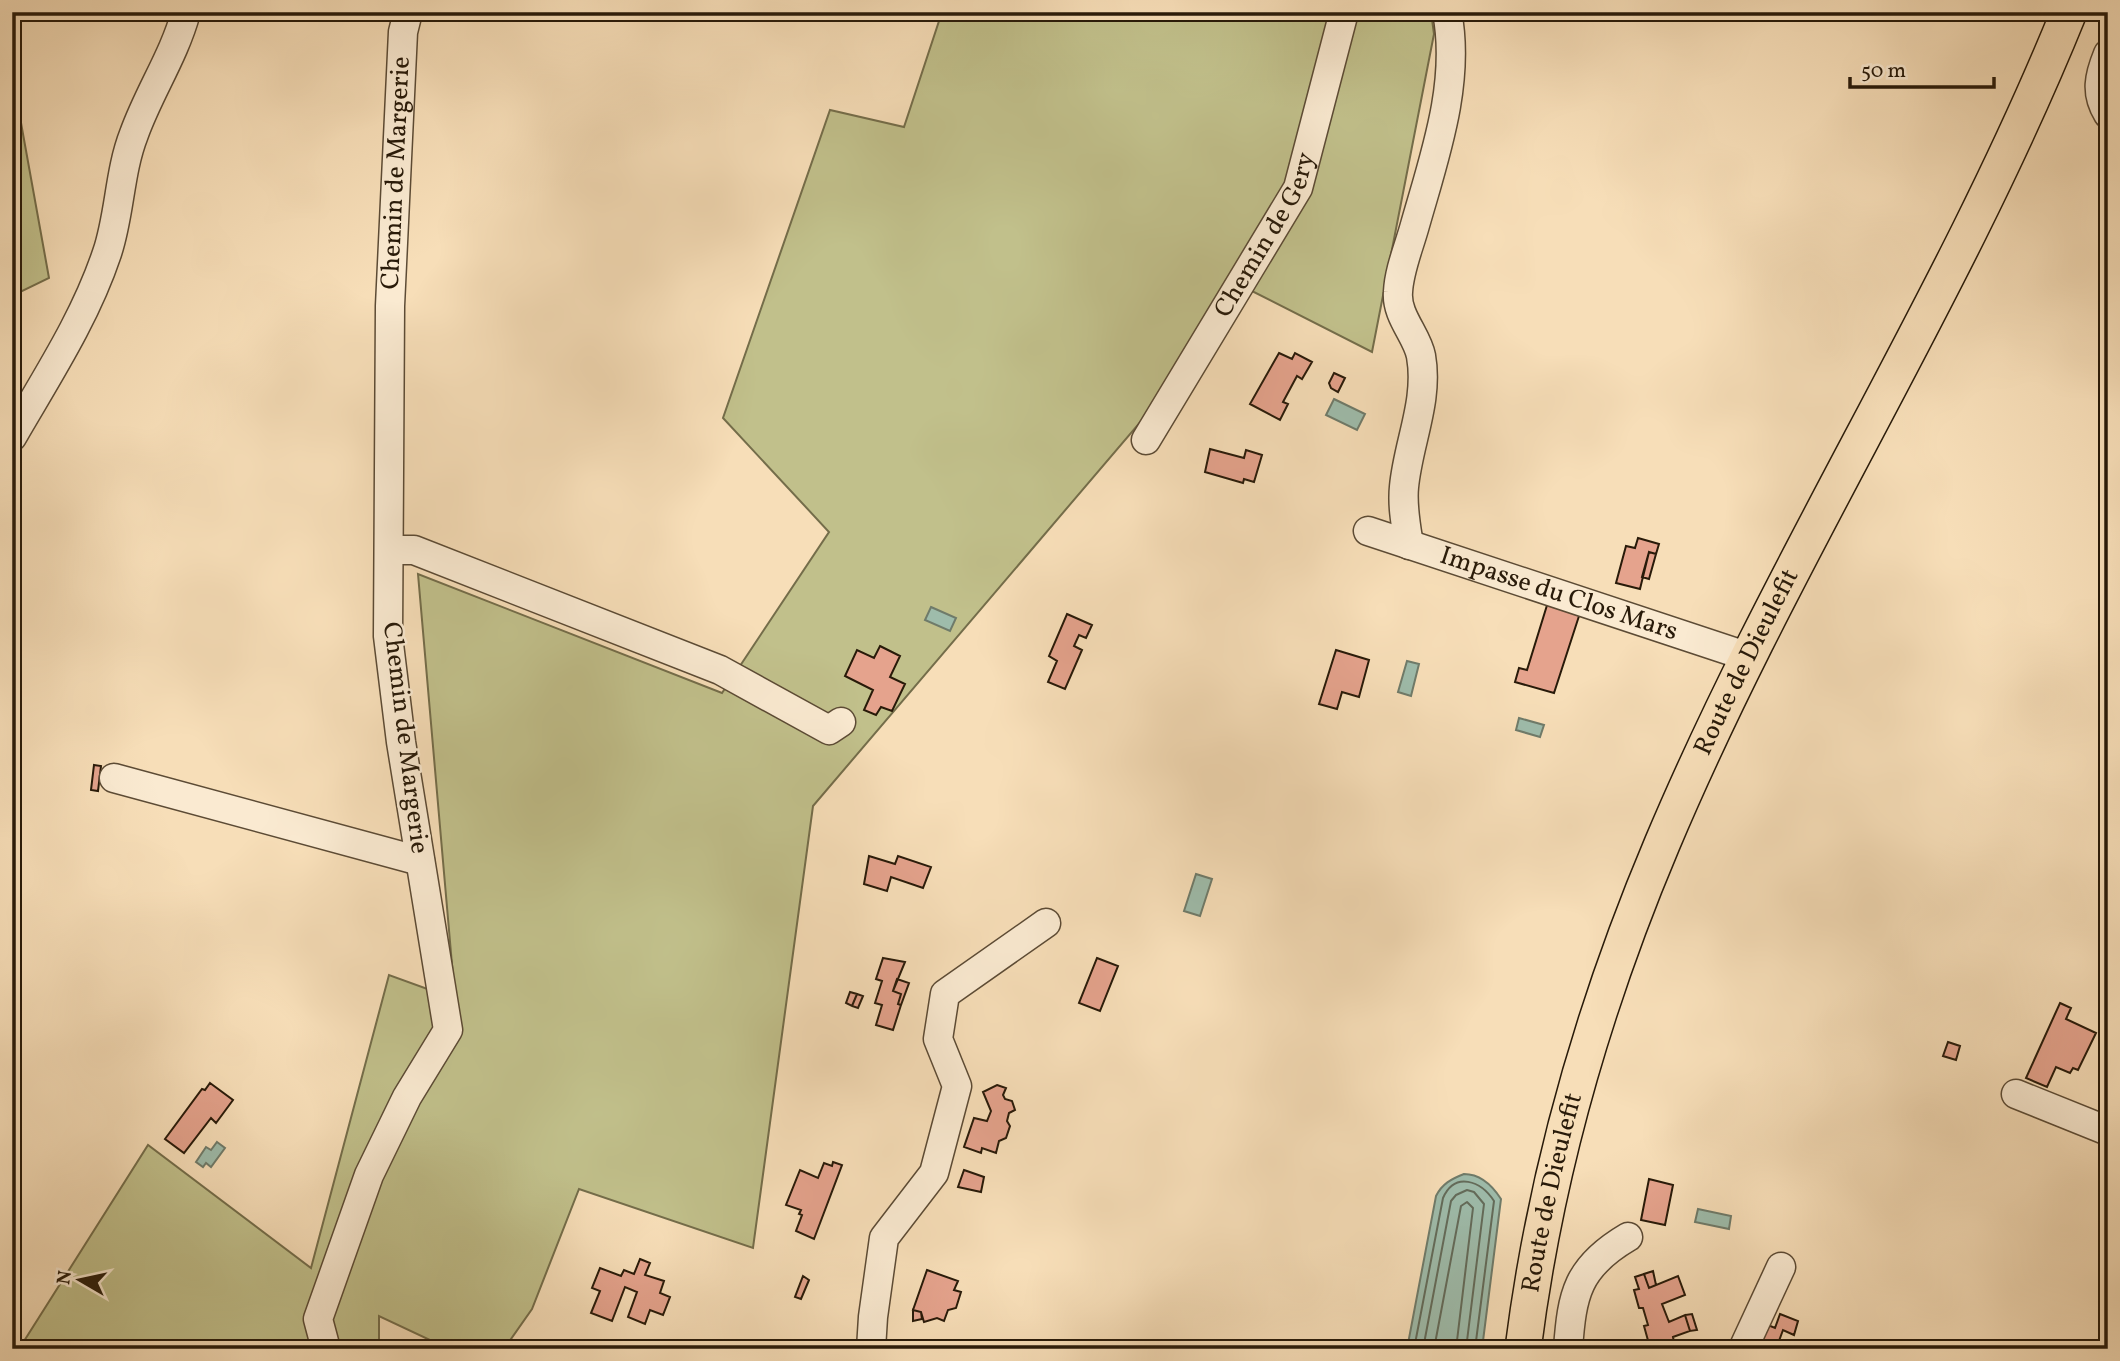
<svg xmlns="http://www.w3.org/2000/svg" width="2120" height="1361" font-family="Vollkorn,serif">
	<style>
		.green { fill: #c1c08b; stroke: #746d4a; stroke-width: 2 }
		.water { fill: #9ebcab; stroke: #6f7b6a; stroke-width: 2 }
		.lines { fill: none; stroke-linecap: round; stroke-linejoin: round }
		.shore { stroke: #636b5a; stroke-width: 2 }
		.building { fill: #e5a38d; stroke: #281a09; stroke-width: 2 }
		.minor-casing { stroke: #5c4b35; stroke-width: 31 }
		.major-casing { stroke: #281a09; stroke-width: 38 }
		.minor { stroke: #faead1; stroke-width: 28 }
		.major { stroke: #f7deb8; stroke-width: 35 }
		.labels { text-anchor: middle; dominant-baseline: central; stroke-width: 5; stroke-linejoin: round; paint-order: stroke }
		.street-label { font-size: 26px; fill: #281a09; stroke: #faead1 }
	</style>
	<rect width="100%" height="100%" fill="#f7deb8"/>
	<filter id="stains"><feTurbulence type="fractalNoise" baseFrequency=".00286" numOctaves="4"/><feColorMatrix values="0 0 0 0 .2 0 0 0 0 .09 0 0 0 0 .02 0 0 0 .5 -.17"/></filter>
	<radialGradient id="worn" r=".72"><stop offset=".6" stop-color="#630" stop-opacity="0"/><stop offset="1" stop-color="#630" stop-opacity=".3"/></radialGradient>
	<path class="green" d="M942,12H1431L1434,34L1372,352L1252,291L813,806L753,1248L579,1189L532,1309L504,1349H449L379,1316V1349H19L148,1145L311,1268L389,975L455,999L418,574L722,693L829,532L723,418L830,110L904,127Z
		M12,73L49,278L12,296Z"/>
	<path class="water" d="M1334,399L1365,414L1357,430L1326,415Z
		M931,607L956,618L950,631L925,620Z
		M1407,661L1419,664L1411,696L1398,692Z
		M1519,718L1544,725L1540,737L1516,730Z
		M1196,874L1212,879L1200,916L1184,911Z
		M217,1142L225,1148L211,1167L206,1163L203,1167L196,1162L206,1147L211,1150Z
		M1464,1174C1481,1174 1492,1185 1501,1199L1482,1349H1407L1436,1196C1442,1184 1451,1179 1464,1174Z
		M1698,1209L1731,1216L1729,1229L1695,1222Z"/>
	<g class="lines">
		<path class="shore" d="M1414,1349L1443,1198C1455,1171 1481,1181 1494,1201L1475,1349
			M1423,1349L1451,1201L1456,1195L1467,1190L1474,1192L1484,1204L1466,1349
			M1434,1349L1461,1206L1467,1202L1473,1208L1456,1349"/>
	</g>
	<path class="building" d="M1279,353L1292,359L1295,353L1312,362L1302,379L1297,376L1283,402L1288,404L1280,420L1250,404Z
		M1334,373L1345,378L1338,392L1331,388L1329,383Z
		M1210,449L1244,458L1246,450L1262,455L1254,482L1244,479L1243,483L1205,472Z
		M1638,538L1659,544L1656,554L1649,552L1640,589L1616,583L1626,546L1635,548Z
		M1649,552L1656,554L1649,579L1642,577Z
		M1548,602L1580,613L1554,693L1515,682L1519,668L1527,670Z
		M1067,614L1092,625L1086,638L1079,635L1074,646L1082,650L1065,689L1048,682L1057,661L1049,656Z
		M880,646L900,656L890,677L905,684L892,711L881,707L876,715L864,710L873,690L845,676L857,650L874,658Z
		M1336,650L1369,660L1359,697L1342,692L1337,709L1319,704Z
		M94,765L101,766L98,791L91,790Z
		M869,856L895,864L898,856L931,867L923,888L891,877L887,891L864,884Z
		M883,958L905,962L893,991L901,994L898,1004L901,1005L893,1030L876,1025L882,1005L875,1003L882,981L876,979Z
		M1097,958L1118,966L1100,1011L1079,1003Z
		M897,979L909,983L901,1005L898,1004L901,994L893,991Z
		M850,992L857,994L852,1006L846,1003Z
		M857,994L863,996L858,1008L852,1006Z
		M2060,1003L2071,1008L2066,1019L2096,1033L2078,1070L2073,1068L2070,1073L2056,1067L2047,1087L2026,1078Z
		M1948,1042L1960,1046L1956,1060L1943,1056Z
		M210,1083L233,1100L216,1123L211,1118L184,1153L165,1139L202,1089L205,1090Z
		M997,1085L1006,1088L1003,1095L1005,1099L1012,1101L1015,1110L1009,1113L1007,1121L1010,1126L1006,1138L999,1141L996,1153L982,1148L981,1153L964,1147L974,1118L987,1121L991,1111L983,1092Z
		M833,1162L842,1165L814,1239L796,1231L802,1215L799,1214L801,1210L786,1205L800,1170L818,1178L824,1163L832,1166Z
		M964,1170L984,1177L981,1192L958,1187Z
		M1649,1179L1673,1185L1665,1225L1641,1220Z
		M640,1259L650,1263L645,1275L664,1281L660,1293L670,1297L663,1315L650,1310L645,1324L628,1317L637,1292L625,1287L612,1321L591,1313L600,1291L592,1288L600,1268L621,1276L624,1270L634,1274Z
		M927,1270L958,1281L954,1290L961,1292L956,1308L948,1310L944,1321L937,1318L924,1322L921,1312L913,1310Z
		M1653,1271L1656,1285L1649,1288L1644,1274Z
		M1644,1274L1649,1288L1678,1276L1685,1295L1662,1304L1669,1322L1685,1315L1690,1331L1673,1337L1675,1348L1656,1349L1653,1343L1649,1344L1644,1326L1648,1325L1643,1308H1639L1634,1290L1639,1289L1635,1277Z
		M803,1276L809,1280L801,1299L795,1297Z
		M913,1310L921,1312L922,1319L913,1321Z
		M1692,1314L1697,1330L1690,1331L1685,1315Z
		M1780,1314L1798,1321L1794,1335L1783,1330L1776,1349H1757L1768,1325L1775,1328Z"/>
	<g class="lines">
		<g class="minor-casing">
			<g id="minor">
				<path d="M2108,54C2099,76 2095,93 2108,114"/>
				<path d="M12,437C46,378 85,319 107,253C120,215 119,172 134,134C149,92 174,56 186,12"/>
				<path id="s1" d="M1146,440L1298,188L1344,12"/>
				<path id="s2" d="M1368,531L1749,657"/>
				<path d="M1409,545C1406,526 1402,506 1404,487C1408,443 1429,401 1421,356C1417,335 1396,316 1398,292C1399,270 1409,247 1415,225C1434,158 1461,83 1447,12"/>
				<path d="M390,550H414L720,670L829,730L841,722"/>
				<path d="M114,778L420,861"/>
				<path d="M2016,1094L2108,1131"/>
				<path id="s3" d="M326,1349L318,1319L369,1175L407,1097L448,1030L401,742L388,636L390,306L403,32L408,12"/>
				<path d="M871,1349L873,1317L884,1238L934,1173L957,1086L938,1039L945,994L1046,923"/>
				<path d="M1568,1349C1572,1294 1577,1267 1628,1237"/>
				<path d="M1743,1349L1781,1267"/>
			</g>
		</g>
		<g class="major-casing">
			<g id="major">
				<path id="s4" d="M1523,1349C1545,1175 1594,1005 1662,844C1782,559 1953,299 2069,12"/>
			</g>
		</g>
		<use href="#minor" class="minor"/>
		<use href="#major" class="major"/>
	</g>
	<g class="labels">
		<g class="street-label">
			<text stroke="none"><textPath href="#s3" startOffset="1211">Chemin de Margerie</textPath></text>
			<text stroke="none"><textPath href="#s1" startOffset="238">Chemin de Gery</textPath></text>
			<text stroke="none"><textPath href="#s2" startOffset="201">Impasse du Clos Mars</textPath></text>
			<text stroke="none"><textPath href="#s4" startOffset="726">Route de Dieulefit</textPath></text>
			<text transform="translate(405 738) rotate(83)">Chemin de Margerie</text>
			<text stroke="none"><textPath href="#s4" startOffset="159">Route de Dieulefit</textPath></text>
		</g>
	</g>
	<rect width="2120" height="1361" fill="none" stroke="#f7deb8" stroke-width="42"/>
	<rect x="14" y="14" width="2092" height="1333" fill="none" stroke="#281a09" stroke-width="3.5"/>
	<rect x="21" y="21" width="2078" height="1319" fill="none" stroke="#281a09" stroke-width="2"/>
	<g transform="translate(80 1280) rotate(279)" stroke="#faead1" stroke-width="5" paint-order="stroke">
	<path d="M0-5L12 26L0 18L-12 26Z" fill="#281a09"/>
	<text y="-10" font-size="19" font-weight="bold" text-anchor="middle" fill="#281a09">N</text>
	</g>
	<path d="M1850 77v10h144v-10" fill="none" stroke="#281a09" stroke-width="3.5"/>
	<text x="1861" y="77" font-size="21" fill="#281a09" stroke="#faead1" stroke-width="5" paint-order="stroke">50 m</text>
	<rect width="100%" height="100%" filter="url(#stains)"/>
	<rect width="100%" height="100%" fill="url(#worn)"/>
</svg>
